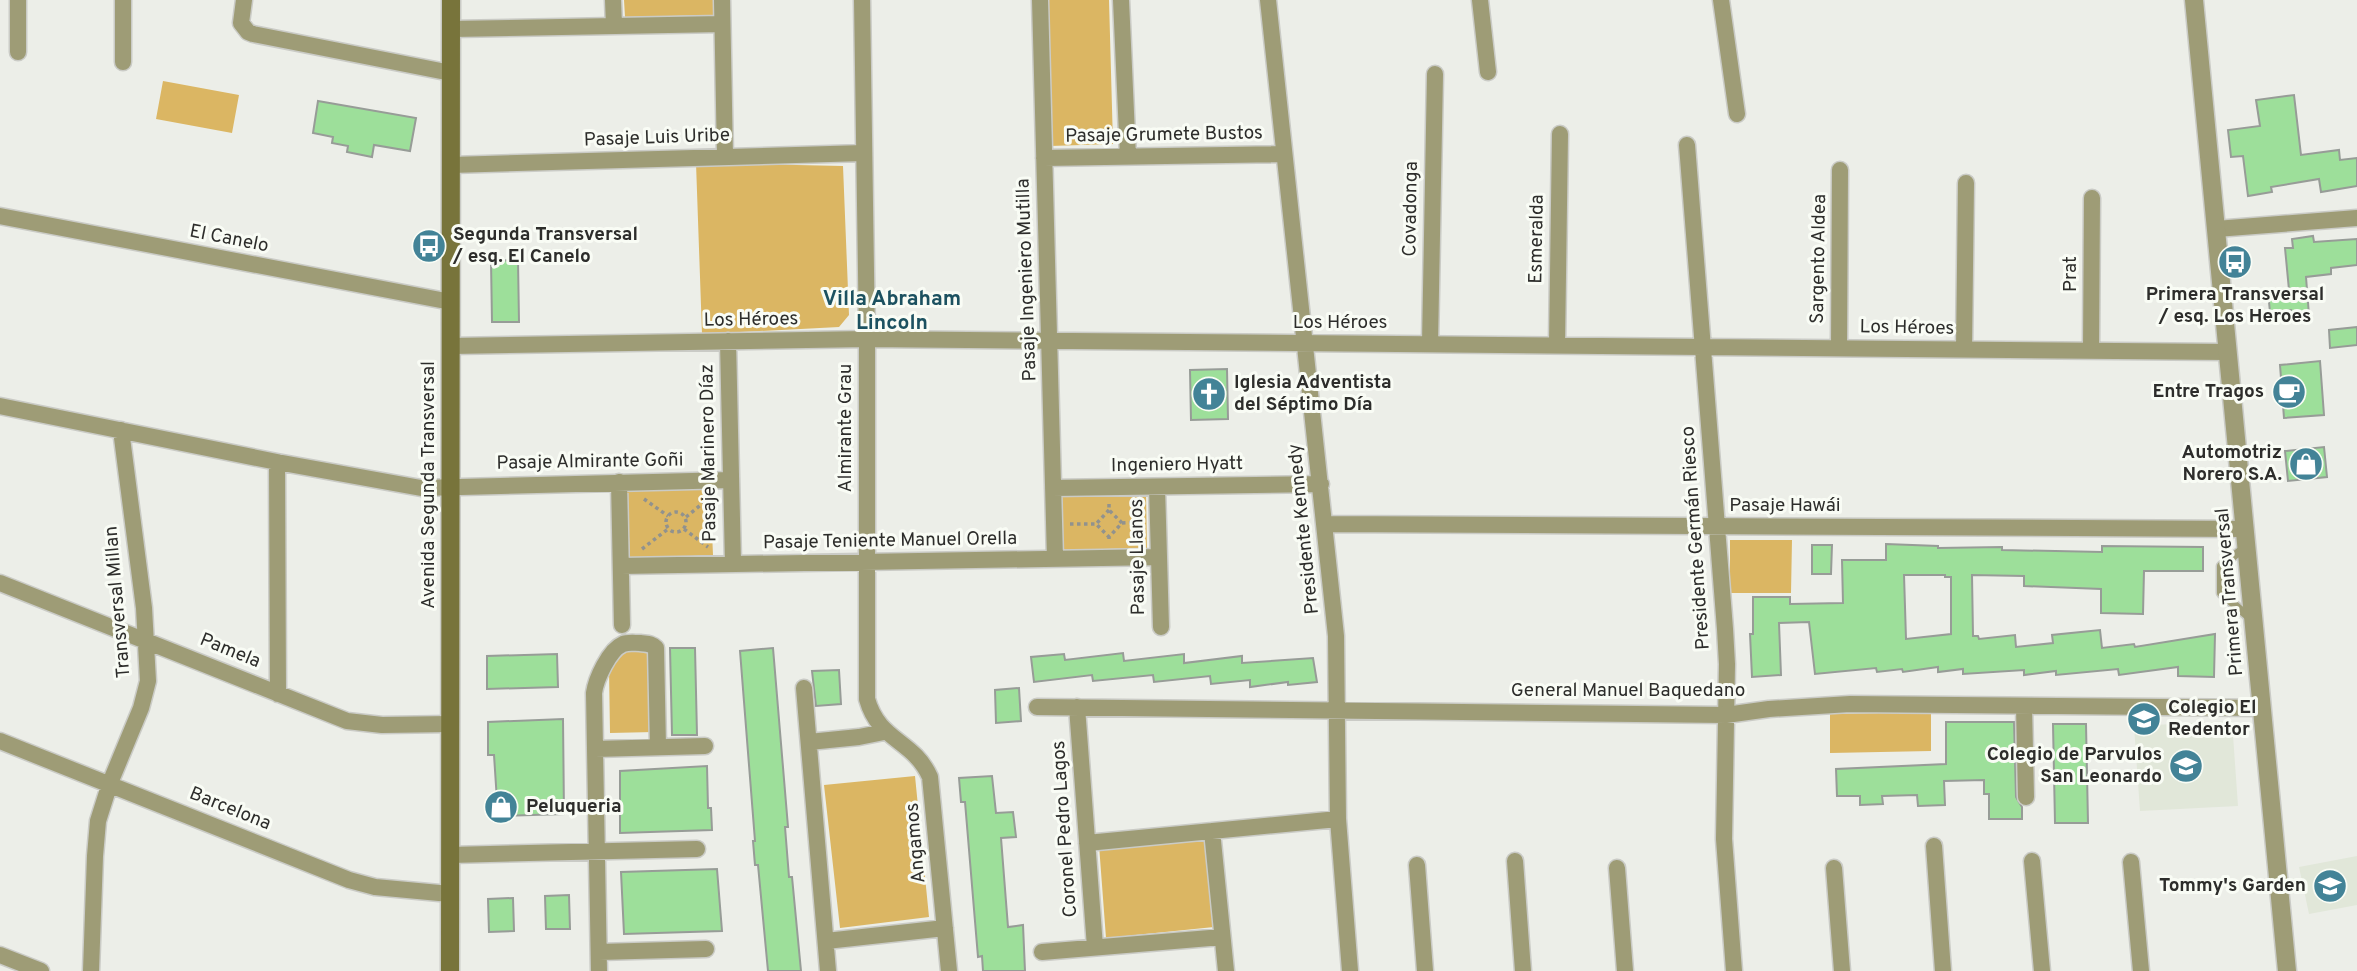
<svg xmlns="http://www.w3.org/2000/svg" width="2357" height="971" font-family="Overpass,sans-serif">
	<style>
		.built { fill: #e1e7d9 }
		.green { fill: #dbb663 }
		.building { fill: #9ddf9a; stroke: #979c97; stroke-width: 2; fill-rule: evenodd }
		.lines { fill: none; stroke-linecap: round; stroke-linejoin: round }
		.service-casing { stroke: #cacbc6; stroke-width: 11 }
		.minor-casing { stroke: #cacbc6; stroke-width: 19 }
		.tertiary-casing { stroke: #cacbc6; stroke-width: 21 }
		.secondary-casing { stroke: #cacbc6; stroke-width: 21 }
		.path { stroke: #91928e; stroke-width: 3.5; stroke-dasharray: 3.5 3.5; stroke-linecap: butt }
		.service { stroke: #9e9c76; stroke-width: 8 }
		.minor { stroke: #9e9c76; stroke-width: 16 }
		.tertiary { stroke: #9e9c76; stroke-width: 18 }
		.secondary { stroke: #78743b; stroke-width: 18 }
		.labels { text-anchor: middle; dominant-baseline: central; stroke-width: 6; stroke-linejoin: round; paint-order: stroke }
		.street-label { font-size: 19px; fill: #2d2d2b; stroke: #f9fcf5 }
		.poi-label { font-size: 19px; font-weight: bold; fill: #2d2d2b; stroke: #f9fcf5; text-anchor: start }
		.neighbourhood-label { font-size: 21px; font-weight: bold; fill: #1c5160; stroke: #f9fcf5 }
	</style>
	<rect width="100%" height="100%" fill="#eceee8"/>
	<path class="built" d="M2232,721L2238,806L2140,811L2134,726Z
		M2357,856V905L2309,914L2299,867Z"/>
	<path class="green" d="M624,0H716V15L625,17Z
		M1044,0H1109L1113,144L1050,146Z
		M163,81L239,95L232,133L156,119Z
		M696,163L843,166L849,315L839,327L702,334Z
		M710,486L713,555L630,559L627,490Z
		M1146,493L1147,548L1060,550L1056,494Z
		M1730,540H1792L1791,593H1730Z
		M651,648L654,732L610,733L609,669L626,649Z
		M1931,712V751L1830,753V714Z
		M915,776L929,917L840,928L824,785Z
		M1205,835L1214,927L1106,938L1099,845Z"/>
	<path class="building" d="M2294,95L2301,155L2339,150L2340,160L2357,158V186L2321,192L2319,179L2271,187L2272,192L2248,196L2243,156L2231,157L2228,130L2260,126L2256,100Z
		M318,101L416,118L410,151L374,145L372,157L347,152L348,146L332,143L333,137L313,133Z
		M2313,236L2314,242L2357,239V265L2331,268V274L2306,277L2309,315L2292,317L2291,310L2270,312L2268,292L2289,290L2285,248H2293L2292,239Z
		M518,260L519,322H492L491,261Z
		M2357,327V345L2330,348L2329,330Z
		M2320,361L2324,415L2284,418L2280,365Z
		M1227,369L1228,419L1191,420L1190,370Z
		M2324,447L2327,477L2288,481L2285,451Z
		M1886,544L1938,546V548L2002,547V550L2102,552V546L2203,547V571H2144L2143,614L2101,613V589L2024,586V576L1972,575L1973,636H1978L1979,639L2015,635L2016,647L2053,643L2052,635L2100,630L2102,648L2134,644L2135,647L2215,634L2214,677L2178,676V667L2119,675L2118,669L2056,675V671L2024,675V670L1963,674V669L1938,672V667L1903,672L1902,669L1877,672L1876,668L1815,674L1809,622L1779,623L1781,675L1752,677L1750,634H1753V597H1790V604L1843,603L1842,560H1886ZM1904,575H1945V577H1951V634L1906,639Z
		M1812,545H1832L1831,574H1812Z
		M670,648H695L697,735H672Z
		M773,648L788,827H785L789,877H792L801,971H768L758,865H755L753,841H755L740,651Z
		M1123,653L1124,661L1184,654V663L1242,656V663L1313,658L1317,682L1288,685V682L1250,687V680L1211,684L1210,676L1154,682L1153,675L1093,681L1092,675L1034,682L1031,657L1064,654L1065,660Z
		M557,654L558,687L487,689V656Z
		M839,670L841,704L816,706L812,671Z
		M1019,688L1021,721L996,723L995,690Z
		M563,719L564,814L498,816L494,755H488V722Z
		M1946,722H2014L2016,797L2022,807V819H1989V794H1984V780L1944,781L1945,805L1918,806L1917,795L1882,796L1883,804L1860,805V796H1837L1836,769L1946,764Z
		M2053,724H2086L2088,823H2055Z
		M707,766L708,808H711L712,830L620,833V771Z
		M992,776L996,813L1013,812L1016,837L1001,838L1008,927L1023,925L1025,971H983L982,956L978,957L965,802H961L959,778Z
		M717,869L722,931L624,934L621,872Z
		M569,895L570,929H546L545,896Z
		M513,898L514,931L489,932L488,899Z"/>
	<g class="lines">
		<g class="service-casing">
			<path id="service" d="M2244,548L2221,566V593L2251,619"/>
		</g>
		<g class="minor-casing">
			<path id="minor" d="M244,0L241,23L248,32L253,34L451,73
				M613,0L614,26
				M722,0L725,157
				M862,0L867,339V699C879,742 913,739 930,777L949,971
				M1040,0L1055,559
				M1121,0L1128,157
				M1268,0L1336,636L1338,819L1350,971
				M1480,0L1488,72
				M1721,0L1737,114
				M451,29L722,24
				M18,52V0
				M123,62V0
				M1687,145L1725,629L1727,664L1724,839L1734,971
				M1044,158L1284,154
				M451,165L864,153
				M0,216L451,302
				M2216,229L2357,218
				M728,341L733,564
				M1430,344L1435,74
				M1557,345L1560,134
				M451,346L867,339L2228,352
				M1839,348L1840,170
				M1964,350L1966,183
				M2091,351L2092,198
				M0,406L277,462L421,488L731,480
				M277,462L278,694
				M619,482L622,625
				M1157,487L1161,627
				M1053,488L1321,484
				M1326,524L2245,529
				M621,566L1159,557
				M0,583L347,721L382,725L450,724
				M804,688L828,971
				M2024,706L2026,797
				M1037,707L1726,715L1769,709L1850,704L2262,708
				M1077,707L1095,947
				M0,741L349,880L375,887L450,894
				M809,742L859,737L884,732
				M595,749L705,746
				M1212,831L1226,971
				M1087,843L1338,819
				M1934,846L1943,971
				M450,855L697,849
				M1515,861L1523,971
				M2032,861L2042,971
				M2131,862L2141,971
				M1417,865L1425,971
				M1617,868L1625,971
				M1834,868L1842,971
				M826,941L945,928
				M599,952L706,949
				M1042,952L1222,937
				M0,955L41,971
				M91,971L95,856L98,821L110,783L141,708L148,681L144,608L121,430
				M599,971L594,693C596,679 609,650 623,644C628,642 634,643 640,643C647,644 651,643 656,648L658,747"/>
		</g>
		<g class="tertiary-casing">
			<path id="tertiary" d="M2194,0L2287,971"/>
		</g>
		<g class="secondary-casing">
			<path id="secondary" d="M450,971L451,0"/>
		</g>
		<path class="path" d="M644,499L668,516
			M1109,504V510L1122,523L1109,537V541
			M1109,510L1096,524L1109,537
			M666 522a10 10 0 1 1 20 0a10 10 0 1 1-20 0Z
			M686,517L708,499
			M1122,523L1142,522
			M1070,524H1096
			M684,529L708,547
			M642,549L668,529"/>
		<use href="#service" class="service"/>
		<use href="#minor" class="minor"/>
		<use href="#tertiary" class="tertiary"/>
		<use href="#secondary" class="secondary"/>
	</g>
	<defs>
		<g id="bus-disc" transform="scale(1.75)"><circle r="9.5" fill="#438397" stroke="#f9fcf5"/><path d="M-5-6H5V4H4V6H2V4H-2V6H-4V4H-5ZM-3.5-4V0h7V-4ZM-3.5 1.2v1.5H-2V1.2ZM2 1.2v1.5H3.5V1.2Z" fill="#fff"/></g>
		<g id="cafe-disc" transform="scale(1.75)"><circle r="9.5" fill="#438397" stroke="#f9fcf5"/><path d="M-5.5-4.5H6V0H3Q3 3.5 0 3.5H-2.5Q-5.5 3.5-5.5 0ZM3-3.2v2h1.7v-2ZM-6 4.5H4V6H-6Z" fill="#fff"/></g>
		<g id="church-disc" transform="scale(1.75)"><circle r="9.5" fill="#438397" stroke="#f9fcf5"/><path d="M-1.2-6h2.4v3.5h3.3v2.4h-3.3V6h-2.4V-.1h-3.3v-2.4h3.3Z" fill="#fff"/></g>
		<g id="shop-disc" transform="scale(1.75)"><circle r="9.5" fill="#438397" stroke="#f9fcf5"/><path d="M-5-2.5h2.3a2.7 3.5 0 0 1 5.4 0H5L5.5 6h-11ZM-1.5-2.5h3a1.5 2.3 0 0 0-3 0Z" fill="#fff"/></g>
		<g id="school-disc" transform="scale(1.75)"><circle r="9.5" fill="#438397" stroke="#f9fcf5"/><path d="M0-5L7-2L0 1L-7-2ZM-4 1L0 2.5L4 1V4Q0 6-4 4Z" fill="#fff"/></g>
	</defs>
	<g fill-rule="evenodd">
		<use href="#bus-disc" x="429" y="246"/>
		<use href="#bus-disc" x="2235" y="262"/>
		<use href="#cafe-disc" x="2289" y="392"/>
		<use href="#church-disc" x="1209" y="394"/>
		<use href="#shop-disc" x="2306" y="464"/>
		<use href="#school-disc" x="2144" y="719"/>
		<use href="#school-disc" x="2186" y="766"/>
		<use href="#shop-disc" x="501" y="807"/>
		<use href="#school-disc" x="2330" y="886"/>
	</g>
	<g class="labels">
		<g class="street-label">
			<text transform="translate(1164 135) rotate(-1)">Pasaje Grumete Bustos</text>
			<text transform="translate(657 138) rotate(-2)">Pasaje Luis Uribe</text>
			<text transform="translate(1411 209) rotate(-89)">Covadonga</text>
			<text transform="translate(229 239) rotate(11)">El Canelo</text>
			<text transform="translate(1537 239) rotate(-89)">Esmeralda</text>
			<text transform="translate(1819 259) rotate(-89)">Sargento Aldea</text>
			<text transform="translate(2071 274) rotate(-90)">Prat</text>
			<text transform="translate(1027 280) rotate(-92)">Pasaje Ingeniero Mutilla</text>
			<text transform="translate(751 320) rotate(-1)">Los Héroes</text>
			<text x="1340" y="323">Los Héroes</text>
			<text transform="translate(1907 328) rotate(1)">Los Héroes</text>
			<text transform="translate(846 428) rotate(-90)">Almirante Grau</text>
			<text transform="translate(709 453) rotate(-91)">Pasaje Marinero Díaz</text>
			<text transform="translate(590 462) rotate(-1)">Pasaje Almirante Goñi</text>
			<text transform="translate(1177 465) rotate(-1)">Ingeniero Hyatt</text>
			<text transform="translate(429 485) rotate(-90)">Avenida Segunda Transversal</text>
			<text x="1785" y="506">Pasaje Hawái</text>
			<text transform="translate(1304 529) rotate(-96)">Presidente Kennedy</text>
			<text transform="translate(1696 538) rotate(-94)">Presidente Germán Riesco</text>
			<text transform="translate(890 541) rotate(-1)">Pasaje Teniente Manuel Orella</text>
			<text transform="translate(1138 557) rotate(-91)">Pasaje Llanos</text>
			<text transform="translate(2230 592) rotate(-95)">Primera Transversal</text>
			<text transform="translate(118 602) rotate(-95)">Transversal Millan</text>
			<text transform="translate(230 651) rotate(22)">Pamela</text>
			<text x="1628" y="691">General Manuel Baquedano</text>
			<text transform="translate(230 809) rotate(22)">Barcelona</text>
			<text transform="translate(1065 829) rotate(-94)">Coronel Pedro Lagos</text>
			<text transform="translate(916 843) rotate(-95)">Angamos</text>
		</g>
		<g class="poi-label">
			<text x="453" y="235">Segunda Transversal<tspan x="453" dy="22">/ esq. El Canelo</tspan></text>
			<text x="2235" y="295" text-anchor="middle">Primera Transversal<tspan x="2235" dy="22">/ esq. Los Heroes</tspan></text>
			<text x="1234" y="383">Iglesia Adventista<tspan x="1234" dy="22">del Séptimo Día</tspan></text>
			<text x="2264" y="392" text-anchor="end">Entre Tragos</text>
			<text x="2282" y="453" text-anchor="end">Automotriz<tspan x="2282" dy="22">Norero S.A.</tspan></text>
			<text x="2168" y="708">Colegio El<tspan x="2168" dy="22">Redentor</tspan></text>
			<text x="2162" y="755" text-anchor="end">Colegio de Parvulos<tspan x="2162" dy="22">San Leonardo</tspan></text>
			<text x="526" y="807">Peluqueria</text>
			<text x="2306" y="886" text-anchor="end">Tommy's Garden</text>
		</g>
		<g class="neighbourhood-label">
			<text x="892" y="299">Villa Abraham<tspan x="892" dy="24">Lincoln</tspan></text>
		</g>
	</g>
</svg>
